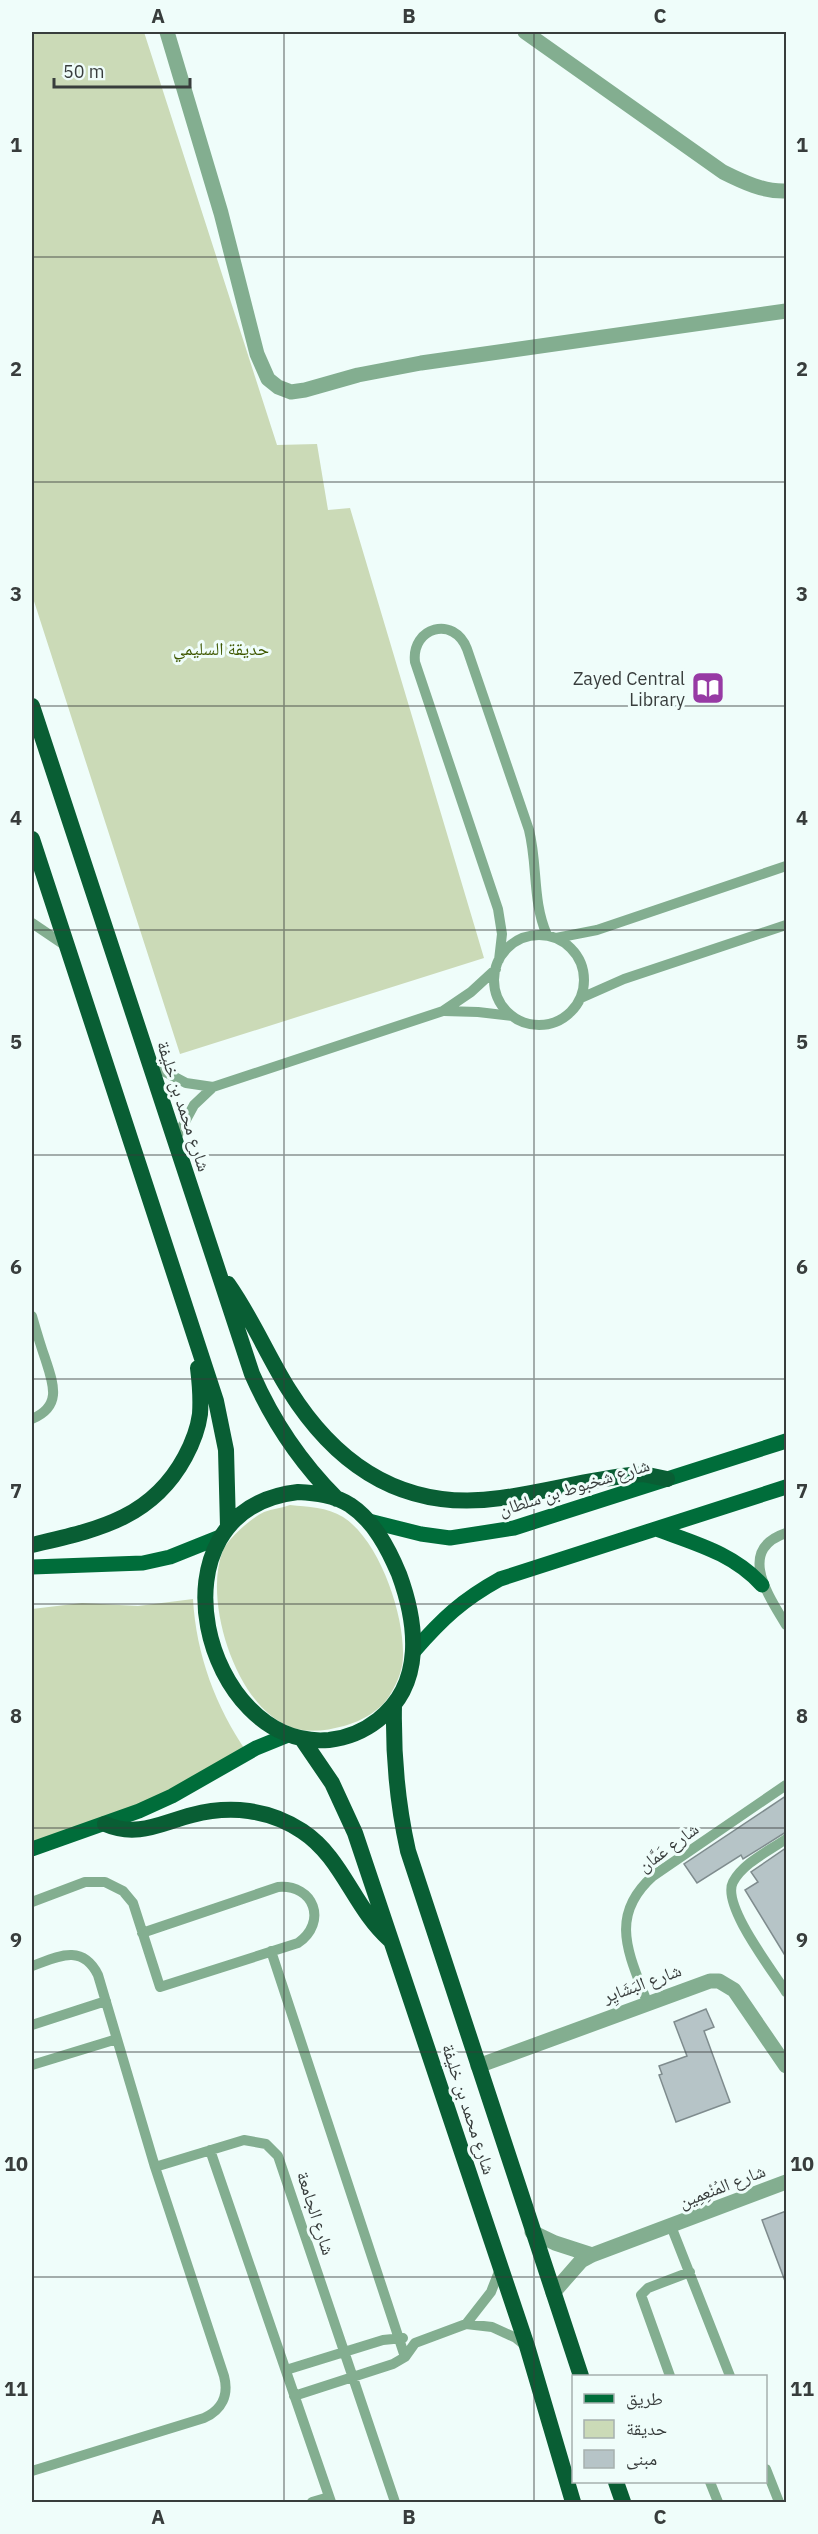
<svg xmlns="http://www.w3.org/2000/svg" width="818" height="2534" font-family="'IBM Plex Sans','Noto Naskh Arabic',sans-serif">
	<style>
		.green { fill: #cbdab7 }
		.building { fill: #b6c4c7; stroke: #7f8c8e; stroke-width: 1.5 }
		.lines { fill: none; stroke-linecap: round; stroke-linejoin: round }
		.service { stroke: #83ae90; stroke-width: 10 }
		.minor { stroke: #83ae90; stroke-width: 15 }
		.tertiary { stroke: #83ae90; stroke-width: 15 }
		.primary { stroke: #006d3a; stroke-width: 15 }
		.trunk { stroke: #095e34; stroke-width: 16 }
		.grid { fill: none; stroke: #383d3c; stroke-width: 1.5; stroke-opacity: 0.55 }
		.labels { text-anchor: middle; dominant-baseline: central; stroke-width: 6; stroke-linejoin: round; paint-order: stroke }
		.park-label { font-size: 18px; fill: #3f5800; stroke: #effdfa }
		.poi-label { font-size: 18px; fill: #383d3c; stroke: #effdfa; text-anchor: end }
		.street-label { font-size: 18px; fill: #383d3c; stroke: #effdfa }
		.neatline { fill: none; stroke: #383d3c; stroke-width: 2 }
		.grid-label { font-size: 20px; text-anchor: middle; font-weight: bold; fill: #383d3c }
	</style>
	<rect width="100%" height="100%" fill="#effdfa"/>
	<path class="green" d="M32,32H144L277,445L317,444L328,510L350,508L484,958L180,1054L32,595Z
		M290,1505C308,1507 327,1507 343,1517C379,1540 404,1613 403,1655C403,1669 398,1681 391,1693C382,1710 362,1721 344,1726C325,1731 305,1734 286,1725C236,1703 204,1603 222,1553C226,1540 251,1518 264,1512C272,1509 282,1508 290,1505Z
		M193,1599C196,1654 216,1708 247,1752L192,1784L32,1845V1609L82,1603L138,1606Z"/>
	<path class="building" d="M786,1796V1832L743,1859L741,1855L697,1883L684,1864Z
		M786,1848V1957L745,1890L758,1882L751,1872Z
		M706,2009L714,2027L704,2031L730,2102L676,2122L659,2075L662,2074L659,2066L687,2056L674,2022Z
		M786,2211V2281H785L762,2220Z"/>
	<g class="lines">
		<path class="service" d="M32,923L66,946
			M494 980a45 45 0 1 1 90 0a45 45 0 1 1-90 0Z
			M556,938L597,930L786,866
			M499,960L502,934L498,909L415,662C411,627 454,615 467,649L529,830C538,866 532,901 547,935
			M581,998L624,979L786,925
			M444,1011L478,1012L512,1016
			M150,1064L186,1083L213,1087
			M175,1140L194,1105L213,1087L443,1011L471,992L496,969
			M32,1316C36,1330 40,1344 45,1358C53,1383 63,1406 32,1419
			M786,1533C736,1550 769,1596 786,1625
			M786,1839C769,1851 743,1863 733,1882C721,1905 773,1971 786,1992
			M32,1902L85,1882H105L123,1891L133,1903L160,1987L298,1943C328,1922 314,1884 278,1887L142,1933
			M271,1951L405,2357
			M32,1966C57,1957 82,1943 98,1975L155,2167L224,2376C229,2395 222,2410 204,2418L32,2471
			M647,2002C629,1954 608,1916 653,1876L786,1785
			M32,2025L106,2001
			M32,2065L117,2039
			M210,2150L331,2502
			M155,2167L244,2140L266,2144L278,2156L395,2502
			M671,2226L730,2376
			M466,2324L491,2292L500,2269
			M286,2370L383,2340L403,2338
			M670,2376L641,2295L648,2288L690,2272
			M294,2396L393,2364L405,2357L415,2343L466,2324L492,2327L516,2338L526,2346
			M766,2469L779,2502
			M710,2482L718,2502
			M312,2502L329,2497"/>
		<path class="minor" d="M167,32L221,213L257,354L268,379L278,387L291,392L305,390L358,375L421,363L786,311
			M478,2066L710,1981H719L734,1990L786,2066
			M532,2232L555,2243L592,2255
			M553,2293L581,2261L592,2255L786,2182"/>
		<path class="tertiary" d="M525,32L723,172C743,182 764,192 786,191"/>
		<path class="primary" d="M369,1521L421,1534L450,1538L514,1528L786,1441
			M659,1530C697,1544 734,1554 762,1585
			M32,1567L143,1563L170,1557L220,1537
			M414,1651C442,1619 462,1600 500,1579L786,1487
			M32,1849L139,1811L172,1796L256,1748L288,1735"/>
		<path class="trunk" d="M32,706L252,1374C273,1422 300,1462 337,1499
			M32,839L216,1401L226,1450L228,1526
			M228,1284C252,1318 267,1355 289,1390C338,1468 406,1512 501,1498C545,1492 587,1480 631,1475L643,1474L667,1479
			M298,1492C316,1493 334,1495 350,1505C374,1521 388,1548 399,1574C417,1623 425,1684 378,1720C364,1731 347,1738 329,1740C204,1751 142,1510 298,1492Z
			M32,1545C95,1530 151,1520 185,1457C192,1444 198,1429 200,1414C201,1399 200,1384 198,1368
			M394,1705C393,1756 397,1802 408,1851L581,2376
			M302,1739L332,1783L355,1833L527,2346L573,2502
			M105,1824C137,1838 161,1823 192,1815C230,1805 269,1809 302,1831C343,1858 353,1907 390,1940
			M616,2482L623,2502"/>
	</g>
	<path class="grid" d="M284,32V2502M534,32V2502M32,257H786M32,482H786M32,706H786M32,930H786M32,1155H786M32,1379H786M32,1604H786M32,1828H786M32,2052H786M32,2277H786"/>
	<defs>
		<g id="library-square" transform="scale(1.725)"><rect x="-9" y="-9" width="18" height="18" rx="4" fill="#973aa4" stroke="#effdfa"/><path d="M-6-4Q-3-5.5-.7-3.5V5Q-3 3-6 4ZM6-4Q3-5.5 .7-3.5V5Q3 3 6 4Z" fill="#fff"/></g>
	</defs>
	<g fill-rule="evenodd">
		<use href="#library-square" x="708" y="688"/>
	</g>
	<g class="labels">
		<g class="park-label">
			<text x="221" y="648">حديقة السليمي</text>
		</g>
		<g class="poi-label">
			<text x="685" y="678">Zayed Central<tspan x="685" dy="21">Library</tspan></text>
		</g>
		<g class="street-label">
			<text transform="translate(184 1106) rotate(72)">شارع محمد بن خليفة</text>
			<text transform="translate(574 1487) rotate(-17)">شارع شخبوط بن سلطان</text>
			<text transform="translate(668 1847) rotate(-36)">شارع عَمَّان</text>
			<text transform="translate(642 1983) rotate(-20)">شارع البَشَايِر</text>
			<text transform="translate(469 2109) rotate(72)">شارع محمد بن خليفة</text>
			<text transform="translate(722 2186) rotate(-21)">شارع المُنْعِمِين</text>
			<text transform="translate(316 2213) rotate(72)">شارع الجامعة</text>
		</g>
	</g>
	<rect width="818" height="2534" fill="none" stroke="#effdfa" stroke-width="66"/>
	<rect x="572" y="2375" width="195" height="108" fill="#effdfa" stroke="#a6b0ae" stroke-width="1.5"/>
	<rect x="584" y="2394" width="30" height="9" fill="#006d3a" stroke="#a6b0ae" stroke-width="1.5"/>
	<text x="626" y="2405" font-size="18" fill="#383d3c">طريق</text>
	<rect x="584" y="2420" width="30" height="18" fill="#cbdab7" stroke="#a6b0ae" stroke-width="1.5"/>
	<text x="626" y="2435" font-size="18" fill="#383d3c">حديقة</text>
	<rect x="584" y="2450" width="30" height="18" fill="#b6c4c7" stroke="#a6b0ae" stroke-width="1.5"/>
	<text x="626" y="2465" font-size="18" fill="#383d3c">مبنى</text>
	<path d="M54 78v9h136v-9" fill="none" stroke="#383d3c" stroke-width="3"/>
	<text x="63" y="78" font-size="18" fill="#383d3c" stroke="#effdfa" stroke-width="4.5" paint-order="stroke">50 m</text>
	<rect x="33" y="33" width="752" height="2468" class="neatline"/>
	<g class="grid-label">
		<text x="158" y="23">A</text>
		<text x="409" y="23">B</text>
		<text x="660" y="23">C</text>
		<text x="16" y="152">1</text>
		<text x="802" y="152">1</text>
		<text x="16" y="376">2</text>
		<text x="802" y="376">2</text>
		<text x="16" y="601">3</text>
		<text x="802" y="601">3</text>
		<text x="16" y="825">4</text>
		<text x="802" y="825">4</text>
		<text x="16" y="1049">5</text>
		<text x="802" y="1049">5</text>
		<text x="16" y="1274">6</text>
		<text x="802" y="1274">6</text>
		<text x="16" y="1498">7</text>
		<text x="802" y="1498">7</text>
		<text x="16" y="1723">8</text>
		<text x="802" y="1723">8</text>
		<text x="16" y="1947">9</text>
		<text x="802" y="1947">9</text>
		<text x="16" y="2171">10</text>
		<text x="802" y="2171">10</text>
		<text x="16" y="2396">11</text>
		<text x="802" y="2396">11</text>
		<text x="158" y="2524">A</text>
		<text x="409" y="2524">B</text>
		<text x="660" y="2524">C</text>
	</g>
</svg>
